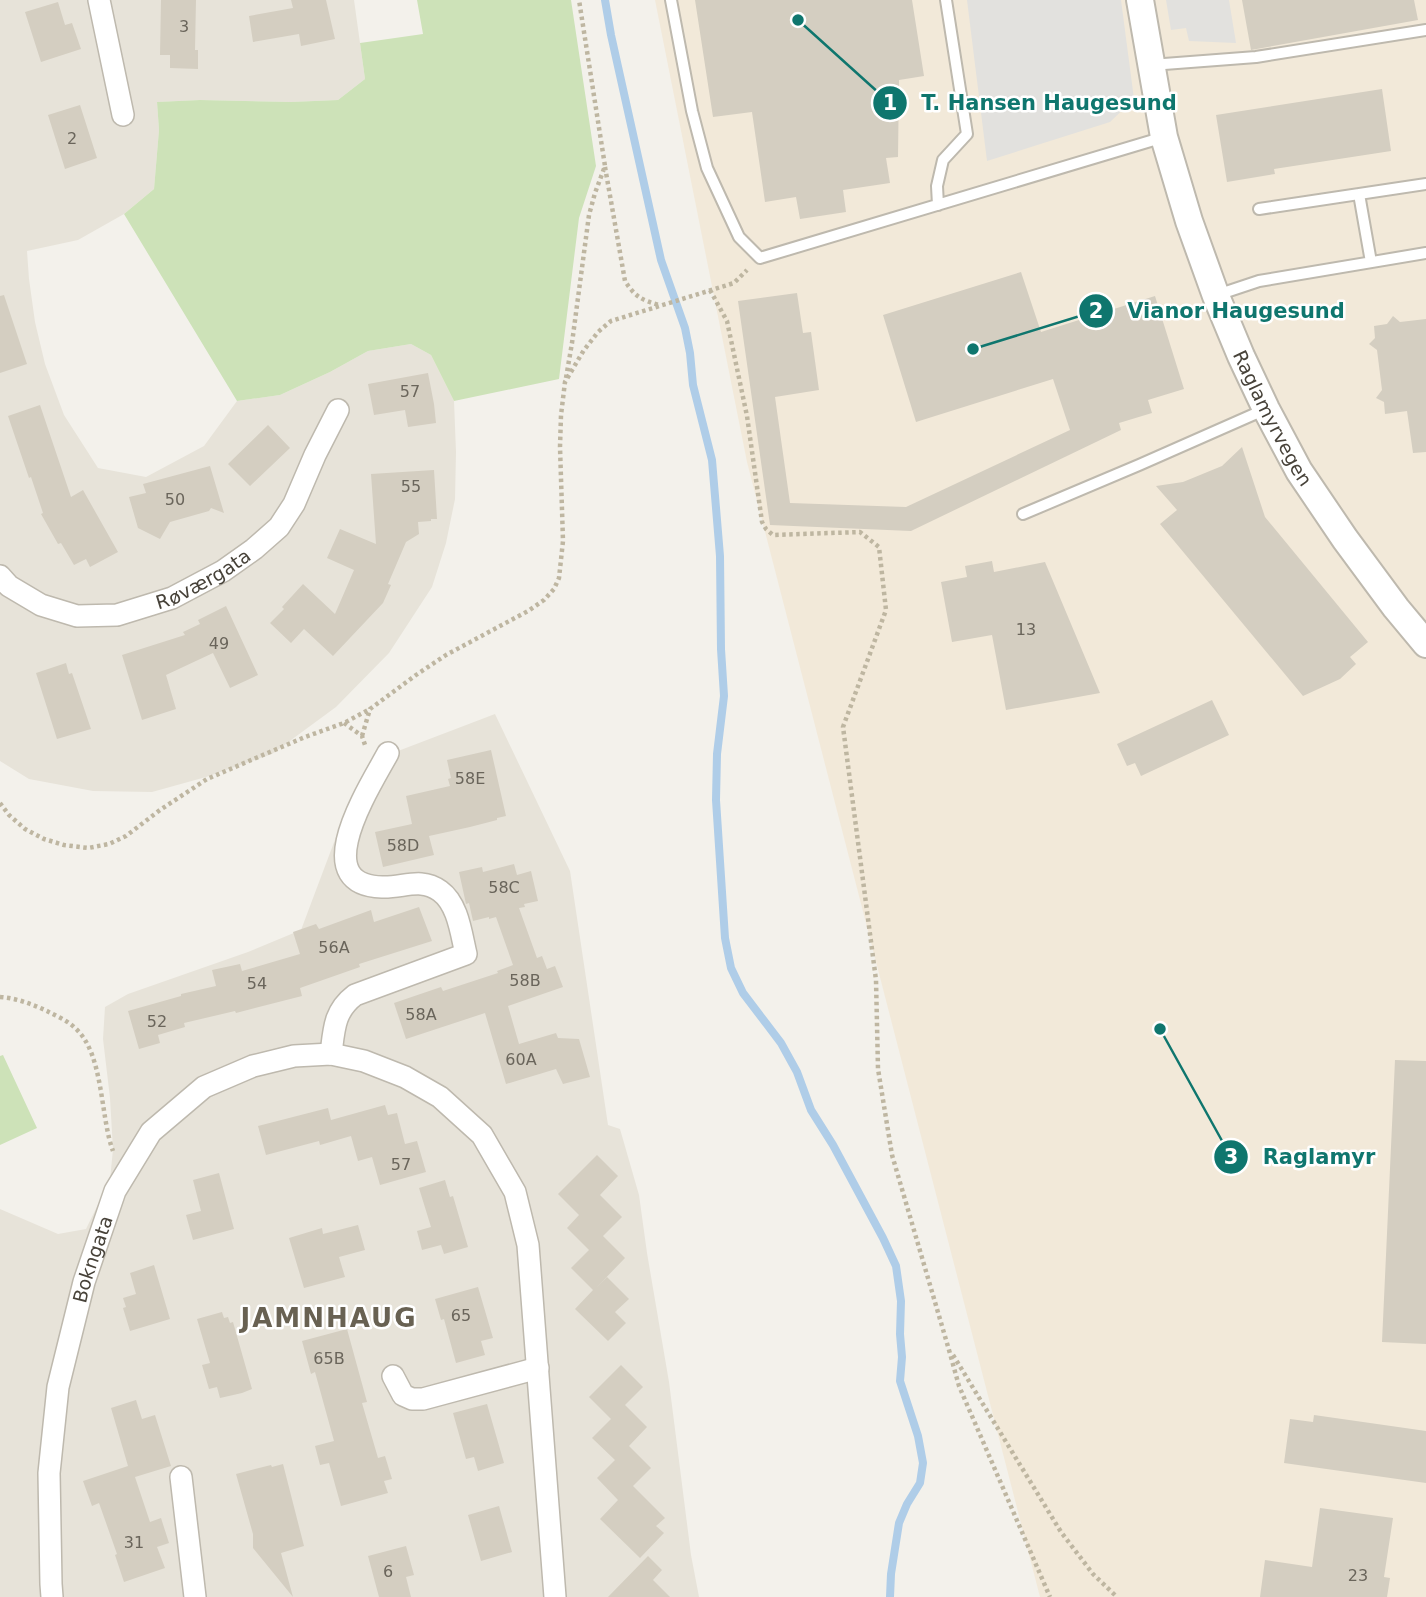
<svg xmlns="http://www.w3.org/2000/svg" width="1426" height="1597" font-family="'DejaVu Sans',sans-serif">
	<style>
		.residential { fill: #e7e3d9 }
		.commercial { fill: #f2e9d9 }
		.green { fill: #cde2b8 }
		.parking { fill: #e2e1de }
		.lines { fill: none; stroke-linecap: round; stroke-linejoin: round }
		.stream { stroke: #afcde8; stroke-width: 8 }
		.building { fill: #d4cec1 }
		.service-casing { stroke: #beb9ae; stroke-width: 14 }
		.minor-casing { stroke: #beb9ae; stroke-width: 24 }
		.tertiary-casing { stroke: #beb9ae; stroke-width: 30 }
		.path { stroke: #beb6a1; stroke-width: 4.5; stroke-dasharray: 3.5 3.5; stroke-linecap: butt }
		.service { stroke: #fff; stroke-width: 10 }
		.minor { stroke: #fff; stroke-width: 21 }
		.tertiary { stroke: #fff; stroke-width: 26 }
		.labels { text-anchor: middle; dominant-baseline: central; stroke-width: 5; stroke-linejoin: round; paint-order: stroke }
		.number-label { font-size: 16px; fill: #6a655b }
		.street-label { font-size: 19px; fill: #474239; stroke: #fff }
		.district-label { font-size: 26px; font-weight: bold; letter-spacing: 2px; fill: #686152; stroke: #fff }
		.leader { fill: none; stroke: #0f766e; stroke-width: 2.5 }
		.callout-dot { fill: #0f766e; stroke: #fff; stroke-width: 2.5 }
		.mark-label { font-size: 21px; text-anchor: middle; font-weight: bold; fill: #fff }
		.callout-label { font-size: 21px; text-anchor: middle; font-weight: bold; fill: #0f766e; stroke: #fff; stroke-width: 5; stroke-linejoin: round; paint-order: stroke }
	</style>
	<rect width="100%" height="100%" fill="#f3f1eb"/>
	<path class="residential" d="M0,0H354L365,79L338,100L291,102L200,100L157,102L159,130L154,189L124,214L78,240L27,251L29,279L35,322L45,364L64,415L98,468L146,477L204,446L237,401L280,395L330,372L368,351L411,344L431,355L454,401L456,452L455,499L446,543L432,587L389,653L336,707L272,754L206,777L152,792L93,791L29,779L0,761Z
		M495,714L570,871L608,1125L620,1129L639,1195L647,1253L669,1382L691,1555L699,1597H0V1209L58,1234L86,1229L110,1180L113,1149L110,1098L103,1039L105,1007L128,994L248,952L301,930L339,829L398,751Z"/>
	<path class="commercial" d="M655,0H1426V1597H1040L747,462Z"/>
	<path class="green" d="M417,0H571L596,166L579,218L559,379L454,401L431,355L411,344L368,351L330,372L280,395L237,401L124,214L154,189L159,130L157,102L200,100L291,102L338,100L365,79L360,43L423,34Z
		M3,1055L37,1128L0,1145V1056Z"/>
	<path class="parking" d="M967,0H1121L1134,99L1110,122L987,161Z
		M1166,0H1229L1236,43L1189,41L1186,28L1171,30Z"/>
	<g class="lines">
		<path class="stream" d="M605,0L611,35L661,260L685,328L690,353L693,385L712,460L720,556L721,649L724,696L717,754L716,800L725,938L731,968L743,993L781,1043L797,1072L811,1110L833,1145L883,1238L896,1266L901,1301L900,1334L902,1357L900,1381L918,1436L923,1463L920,1483L907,1504L899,1523L891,1574L890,1597"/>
	</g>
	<path class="building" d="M161,0H196L195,50H198V69L170,68V55H160Z
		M291,0H326L335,39L301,46L299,34L253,42L249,16L293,8Z
		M695,0H912L924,76L899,80L898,157L886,158L890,183L843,190L846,212L800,219L796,197L765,202L752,112L713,117Z
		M1242,0H1414L1418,20L1251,50Z
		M58,2L65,25L72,23L81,49L41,62L25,12Z
		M1382,89L1391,151L1274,169L1275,174L1227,182L1216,115Z
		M80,105L97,158L65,169L48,115Z
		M1021,272L1041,332L1155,296L1184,389L1148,400L1152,413L1119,423L1121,430L911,531L770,525L738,301L797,293L803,333L811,332L819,390L775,397L790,503L906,507L1070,430L1053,379L916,422L883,315Z
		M4,295L27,364L0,373V296Z
		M1393,316L1400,322L1426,319V452L1413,453L1407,411L1385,414L1384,402L1376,398L1382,390L1377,350L1369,344L1375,338L1374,326L1387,324Z
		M428,373L434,404L436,423L408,427L405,410L374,415L368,384Z
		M40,405L71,497L83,490L118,552L90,567L86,559L74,565L61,543L58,544L41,514L43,513L31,477L29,478L8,416Z
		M268,425L290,448L250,486L228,464Z
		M1242,447L1265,517L1368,642L1350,657L1356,664L1340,679L1303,696L1160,524L1177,510L1156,486L1183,482L1222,466Z
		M210,466L224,513L211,508L209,511L170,522L160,539L138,528L129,497L146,493L143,484Z
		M434,470L437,519H431V521L418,522L419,534L406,542L388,584L391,585L383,603L333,656L304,629L291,643L270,623L284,609L282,607L303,584L335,614L354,570L327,558L340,529L376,544L371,474Z
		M992,561L994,572L1045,562L1100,693L1006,710L992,635L952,642L941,582L967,577L965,566Z
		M226,606L258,675L230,688L213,653L166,675L176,709L142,720L122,655L185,635L183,632L200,624L198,620Z
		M66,663L69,674L72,673L91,729L57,739L36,673Z
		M1212,700L1229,735L1141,776L1135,763L1127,766L1117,744Z
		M491,750L506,816L497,818V820L470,827L429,836L434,855L383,867L375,832L412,824L406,796L450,786L448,779L451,778L447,760Z
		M514,864L517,875L531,871L538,901L524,904L525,907L519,908L537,958L542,956L547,969L555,966L563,987L508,1006L519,1044L556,1033L558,1038L579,1039L590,1077L563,1084L556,1069L506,1084L485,1013L406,1039L394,1003L441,987L443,991L498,973L497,971L513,965L496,917L489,919V917L473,921L469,903L466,904L459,872L482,867L483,872Z
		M419,907L432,941L359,964L360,967L300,988L302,996L236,1013L235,1011L184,1023L185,1027L158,1035L160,1043L139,1049L128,1011L181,996V994L216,986L212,970L240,964L242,971L300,954L293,932L316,924L319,929L371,910L374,922Z
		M1395,1060L1426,1061V1344L1382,1342Z
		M385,1105L388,1115L397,1113L405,1144L417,1141L426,1172L380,1185L372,1157L358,1161L351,1136L320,1145L319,1141L266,1155L258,1126L328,1108L331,1120Z
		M597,1155L618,1176L600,1195L622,1217L589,1250L567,1228L579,1215L558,1194Z
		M219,1173L234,1229L193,1240L186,1215L201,1211L193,1180Z
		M445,1180L450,1197L453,1196L468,1247L444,1254L441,1245L422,1250L417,1231L431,1227L419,1188Z
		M358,1225L365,1250L339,1257L345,1277L304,1288L289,1238L322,1228L323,1234Z
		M603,1236L625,1258L597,1287L607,1277L629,1299L615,1312L626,1323L608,1341L575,1309L593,1290L571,1268Z
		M154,1265L170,1319L130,1331L123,1308L126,1307L123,1298L136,1294L130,1273Z
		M478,1287L493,1338L481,1341L485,1355L456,1363L444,1319L441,1320L435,1299Z
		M222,1312L224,1318L228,1317L230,1323L233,1322L252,1389L242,1393L220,1398L217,1387L209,1389L202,1365L210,1363L197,1319Z
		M347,1329L367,1402L362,1403L378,1458L385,1456L392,1479L384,1481L388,1493L341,1506L329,1463L320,1465L315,1446L334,1441L315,1372L311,1374L302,1341Z
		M621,1365L643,1387L625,1405L647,1427L629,1446L651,1468L633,1486L665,1518L656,1526L664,1533L640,1558L600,1519L618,1500L597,1478L615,1460L592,1438L611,1419L589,1397Z
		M136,1400L142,1419L155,1415L171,1466L135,1477L150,1522L161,1518L169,1543L157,1547L165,1568L124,1582L115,1555L117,1554L99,1503L92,1506L83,1481L128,1466L111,1408Z
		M487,1404L504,1463L478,1471L474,1457L466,1459L453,1413Z
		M1314,1415L1426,1431V1483L1284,1463L1290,1419L1313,1422Z
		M283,1464L304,1546L281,1553L293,1597L253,1548V1534L236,1474L271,1465L272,1467Z
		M499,1506L512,1552L481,1561L468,1515Z
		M1320,1508L1393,1518L1384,1577L1390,1578L1387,1597H1260L1265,1560L1312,1567Z
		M406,1546L414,1575L406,1577L411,1597H379L368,1556Z
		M648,1556L662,1570L653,1580L670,1597H608Z"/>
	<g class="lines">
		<g class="service-casing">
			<path id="service" d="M671,0L692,111L707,168L739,237L760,258L1164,137
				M1151,65L1256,57L1426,30
				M1359,194L1371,262
				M938,205L937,186L943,160L967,134L946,0
				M1259,209L1426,184
				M1217,295L1259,281L1426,253
				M1023,514L1139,465L1266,409"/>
		</g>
		<g class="minor-casing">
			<g id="minor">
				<path d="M99,0L123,115"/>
				<path id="s1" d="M0,576L9,586L41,605L77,616L117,615L172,598L223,571L254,549L279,527L294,504L315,455L338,410"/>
				<path d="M331,1054C334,1029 334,1011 355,995L466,954C461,933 458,904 440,891C421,877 403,888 382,887C305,885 371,785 388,753"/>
				<path d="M393,1376L403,1395L412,1399H423L538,1368"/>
				<path d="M181,1477L195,1597"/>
				<path id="s2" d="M52,1597L51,1584L49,1473L58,1387L84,1282L115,1191L151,1132L204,1087L253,1066L294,1056L331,1054L364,1061L405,1077L440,1097L482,1135L515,1192L528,1245L555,1597"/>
			</g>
		</g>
		<g class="tertiary-casing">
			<g id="tertiary">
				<path id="s3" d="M1140,0L1164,137L1189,221L1216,296L1241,356L1266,409L1299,471L1345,539L1396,608L1426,644"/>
			</g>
		</g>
		<path class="path" d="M605,167L625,281C635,297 642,300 659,305
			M710,290L727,321L747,416L762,522L766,529L773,535L860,532L879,547L886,610L843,727L876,980L878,1069L892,1155L949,1350L959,1386L1050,1597
			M566,378L572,343L589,215L595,193L605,166L579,0
			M344,723L362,736L365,745
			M362,736L370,709L416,675L446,655L528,611L544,600L554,589L559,578L563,541L560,447L561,415L565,382L584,350L598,332L611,321L734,283L747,270
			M0,803L9,815L25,829L44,839L64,845L88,848L109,844L126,836L160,810L207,779L305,737L344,723L370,709
			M0,997C16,998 32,1004 47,1011C56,1016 67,1020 75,1028C104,1053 100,1117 113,1151
			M953,1355L1061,1532L1093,1574L1117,1597"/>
		<use href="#service" class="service"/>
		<use href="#minor" class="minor"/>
		<use href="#tertiary" class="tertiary"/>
	</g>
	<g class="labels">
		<g class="number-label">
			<text x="184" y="26">3</text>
			<text x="72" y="138">2</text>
			<text x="410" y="391">57</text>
			<text x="411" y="486">55</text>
			<text x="175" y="499">50</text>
			<text x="1026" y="629">13</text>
			<text x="219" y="643">49</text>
			<text x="470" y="778">58E</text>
			<text x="403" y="845">58D</text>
			<text x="504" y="887">58C</text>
			<text x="334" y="947">56A</text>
			<text x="525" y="980">58B</text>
			<text x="257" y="983">54</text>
			<text x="421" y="1014">58A</text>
			<text x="157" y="1021">52</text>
			<text x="521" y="1059">60A</text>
			<text x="401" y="1164">57</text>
			<text x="461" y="1315">65</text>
			<text x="329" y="1358">65B</text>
			<text x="134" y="1542">31</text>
			<text x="388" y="1571">6</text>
			<text x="1358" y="1575">23</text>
		</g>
		<g class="street-label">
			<text stroke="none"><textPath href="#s3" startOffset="441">Raglamyrvegen</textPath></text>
			<text stroke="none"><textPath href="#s1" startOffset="222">Røværgata</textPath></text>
			<text stroke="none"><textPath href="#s2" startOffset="343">Bokngata</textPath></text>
		</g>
		<g class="district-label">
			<text x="329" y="1318">JAMNHAUG</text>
		</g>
	</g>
	<path class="leader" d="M798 20L890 103M973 349L1096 311M1160 1029L1231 1157"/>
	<g class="callout-dot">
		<circle cx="798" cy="20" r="7"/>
		<circle cx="973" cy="349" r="7"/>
		<circle cx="1160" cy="1029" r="7"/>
		<circle cx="890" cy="103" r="18"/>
		<circle cx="1096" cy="311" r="18"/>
		<circle cx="1231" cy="1157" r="18"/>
	</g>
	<g class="mark-label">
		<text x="890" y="110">1</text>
		<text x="1096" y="318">2</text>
		<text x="1231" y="1164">3</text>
	</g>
	<g class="callout-label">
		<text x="1049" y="110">T. Hansen Haugesund</text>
		<text x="1236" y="318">Vianor Haugesund</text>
		<text x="1319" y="1164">Raglamyr</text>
	</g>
</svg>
